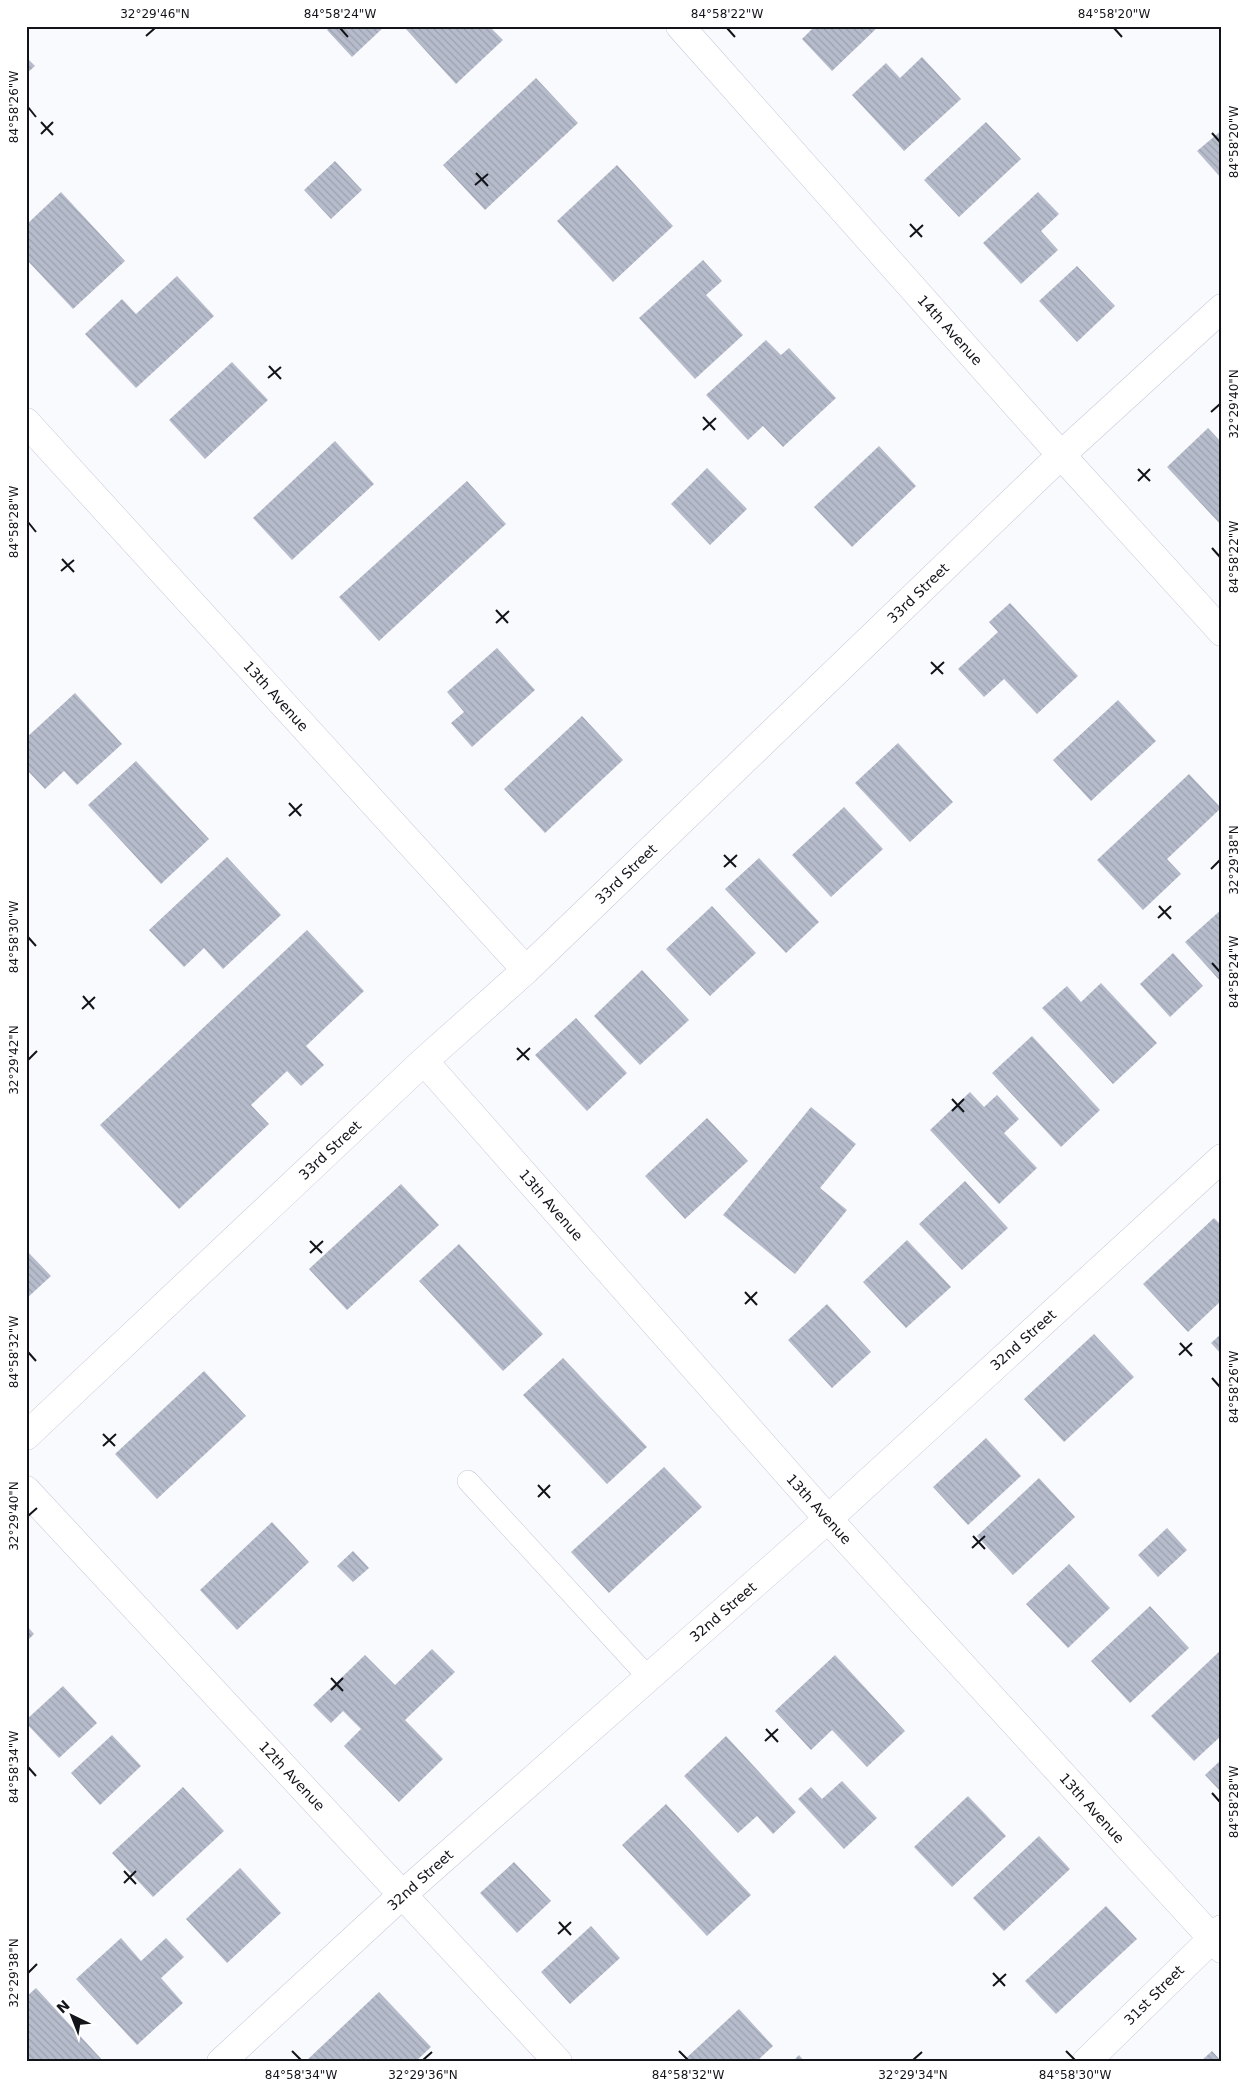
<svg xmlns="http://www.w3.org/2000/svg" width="1248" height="2088" font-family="'DejaVu Sans',sans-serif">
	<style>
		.building { fill: url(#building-back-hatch) }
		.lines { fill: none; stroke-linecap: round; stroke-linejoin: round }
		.service-casing { stroke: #c5cadb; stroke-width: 22 }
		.minor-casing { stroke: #c5cadb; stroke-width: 29 }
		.tertiary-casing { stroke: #c5cadb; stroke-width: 29 }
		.service { stroke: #fff; stroke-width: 21 }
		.minor { stroke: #fff; stroke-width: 28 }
		.tertiary { stroke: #fff; stroke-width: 28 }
		.ticks { fill: none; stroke: #12141a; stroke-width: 2 }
		.labels { text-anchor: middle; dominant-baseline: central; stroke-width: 4.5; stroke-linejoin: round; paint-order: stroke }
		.street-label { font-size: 14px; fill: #12141a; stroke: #fff }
		.neatline { fill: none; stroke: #12141a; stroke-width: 2 }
		.ticks-label { font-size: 12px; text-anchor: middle; fill: #12141a }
	</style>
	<defs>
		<pattern id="building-back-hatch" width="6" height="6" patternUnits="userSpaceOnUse" patternTransform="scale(1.25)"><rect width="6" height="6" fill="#b7bccc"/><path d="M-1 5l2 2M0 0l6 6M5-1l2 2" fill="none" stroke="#9ca1af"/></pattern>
	</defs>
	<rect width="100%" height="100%" fill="#f9fafd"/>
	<path class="building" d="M331,26H385L352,57L327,30Z
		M407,26H489L503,40L456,84L405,28Z
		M815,26H879L832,71L802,39Z
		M26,57L35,66L26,74Z
		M922,57L961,99L904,151L852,95L886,63L900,78Z
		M536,78L578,123L485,210L443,165Z
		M986,122L1021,159L959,217L924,180Z
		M1222,130V179L1197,151Z
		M335,161L362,190L331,219L304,190Z
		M617,165L673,226L613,282L557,221Z
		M61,192L125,261L73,309L26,259V225Z
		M1038,192L1059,214L1041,231L1058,250L1021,284L983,243Z
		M703,260L722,281L706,295L743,335L695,379L639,318Z
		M1077,266L1115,306L1077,342L1039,301Z
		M177,276L214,316L136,388L85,334L122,299L136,314Z
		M766,340L781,355L789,348L836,398L783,447L763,426L748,440L706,395Z
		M232,362L268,400L205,459L169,420Z
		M1208,428L1222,443V526L1167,467Z
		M335,441L374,484L292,560L253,518Z
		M879,446L916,486L852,547L814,507Z
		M707,468L747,509L710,545L671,504Z
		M467,481L506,524L379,641L339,597Z
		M1010,603L1078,676L1037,714L1004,679L984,697L958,669L998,632L989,622Z
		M497,648L535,690L472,747L451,723L464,712L447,692Z
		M75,693L122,744L77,785L64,771L45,789L26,769V738Z
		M1118,700L1156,741L1091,801L1053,760Z
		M582,716L623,760L545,833L504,789Z
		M898,743L953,802L910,842L855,783Z
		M136,761L209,839L161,884L88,805Z
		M1189,774L1221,808L1167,859L1181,874L1143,910L1097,860Z
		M844,807L883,849L831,897L792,855Z
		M227,857L281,915L223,969L204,948L184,967L149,930Z
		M759,858L819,922L786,953L725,889Z
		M712,906L756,953L710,996L666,949Z
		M1222,909V983L1185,942Z
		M307,930L364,991L306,1046L324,1065L301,1086L287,1071L251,1105L269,1124L179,1209L100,1125Z
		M1173,953L1203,986L1170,1017L1140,984Z
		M642,970L689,1020L640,1065L594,1016Z
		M1101,983L1157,1043L1113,1084L1042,1008L1067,986L1081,1002Z
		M576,1018L627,1073L587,1111L535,1055Z
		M1032,1036L1100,1110L1061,1147L992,1073Z
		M970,1092L984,1107L997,1095L1019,1119L1004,1133L1037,1168L999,1204L930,1130Z
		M811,1107L856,1144L820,1188L847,1210L795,1274L723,1215Z
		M707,1118L748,1161L685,1219L645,1176Z
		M965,1181L1008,1228L962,1270L919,1224Z
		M401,1184L439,1225L347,1310L309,1269Z
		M1214,1218L1222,1226V1300L1188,1332L1143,1284Z
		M907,1240L951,1287L906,1328L863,1282Z
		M459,1244L543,1334L503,1371L419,1281Z
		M26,1250L51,1276L26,1299Z
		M827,1304L871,1352L832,1388L788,1340Z
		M1222,1333V1355L1211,1343Z
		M1094,1334L1134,1377L1064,1442L1024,1399Z
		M563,1358L647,1447L607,1484L523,1395Z
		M204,1371L246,1416L157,1499L115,1454Z
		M986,1438L1021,1476L968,1525L933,1487Z
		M664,1467L702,1507L609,1593L571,1552Z
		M1039,1478L1075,1517L1013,1575L977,1536Z
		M272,1522L309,1562L237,1630L200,1590Z
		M1167,1528L1187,1550L1158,1577L1138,1555Z
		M353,1551L369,1568L353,1582L337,1566Z
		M1069,1564L1110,1608L1068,1648L1026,1604Z
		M1150,1606L1189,1648L1130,1703L1091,1661Z
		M26,1625L34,1634L26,1642Z
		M432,1649L455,1672L405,1720L443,1759L399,1802L344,1746L361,1729L343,1711L331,1723L313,1705L365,1655L395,1685Z
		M1222,1649V1735L1194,1761L1151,1716Z
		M835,1655L905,1731L867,1767L832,1730L811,1750L775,1711Z
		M63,1686L97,1723L59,1758L26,1723V1720Z
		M112,1735L141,1766L100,1805L71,1773Z
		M726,1736L796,1812L773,1834L757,1816L738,1833L684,1776Z
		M1222,1759V1793L1205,1775Z
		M842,1781L877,1818L844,1849L798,1799L811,1787L822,1799Z
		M183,1787L224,1831L153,1897L112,1853Z
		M968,1796L1006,1836L952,1887L914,1847Z
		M666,1804L751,1895L707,1936L622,1845Z
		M1039,1836L1070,1869L1004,1931L973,1898Z
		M514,1862L551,1901L517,1933L480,1893Z
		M240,1868L281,1913L227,1963L186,1919Z
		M1106,1906L1137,1939L1056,2014L1025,1981Z
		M591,1926L620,1958L570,2004L541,1972Z
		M121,1938L141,1961L166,1938L184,1957L161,1978L183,2003L137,2045L76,1979Z
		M36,1988L104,2062H26V1997Z
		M379,1992L431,2047L415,2062H305Z
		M739,2009L773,2046L756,2062H682Z
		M1212,2051L1222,2062H1200Z
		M799,2055L805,2062H792Z"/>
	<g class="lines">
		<g class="service-casing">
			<path id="service" d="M468,1481L648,1677"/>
		</g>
		<g class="minor-casing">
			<path id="minor" d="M680,26L1061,455L1222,632
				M26,422L526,970
				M424,1061L828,1519L1222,1949
				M26,1436L424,1061L526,970L1061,455L1222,308
				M221,2062L402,1895L828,1519L1222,1158
				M1086,2062L1222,1929"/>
		</g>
		<g class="tertiary-casing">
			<path id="tertiary" d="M26,1490L558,2062"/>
		</g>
		<use href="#service" class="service"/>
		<use href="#minor" class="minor"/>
		<use href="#tertiary" class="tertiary"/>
	</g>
	<path class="ticks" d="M340,28L348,37M727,28L735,37M1114,28L1122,37M146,36L155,28M28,107L36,117M41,122L53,135M1212,133L1220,142M41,134L53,122M476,173L488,186M475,185L488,174M910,224L922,237M910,237L923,225M269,366L281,379M268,378L281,367M1211,412L1220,404M703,417L715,430M703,430L716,418M1138,469L1150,481M1138,481L1150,469M28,522L36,532M1212,548L1220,557M62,559L74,572M61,571L74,560M496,610L508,623M496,623L509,611M931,662L943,674M931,674L944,662M289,803L301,816M289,816L302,804M724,855L736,867M724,867L737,855M1211,869L1220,860M1159,906L1171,919M1158,918L1171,906M28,937L36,946M1212,963L1220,972M83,996L94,1009M82,1009L95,997M517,1048L529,1060M28,1060L37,1051M517,1060L530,1048M952,1099L964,1112M952,1111L964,1099M310,1241L322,1253M310,1253L323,1241M745,1292L757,1305M745,1304L757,1292M1180,1343L1192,1356M28,1352L36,1361M1179,1355L1192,1343M1212,1378L1220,1387M103,1434L115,1446M103,1446L116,1434M538,1485L550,1498M538,1497L550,1485M28,1516L37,1508M973,1536L985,1549M972,1548L985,1536M331,1678L343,1691M331,1690L343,1678M766,1729L778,1742M765,1741L778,1729M28,1767L36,1776M1212,1793L1220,1802M124,1871L136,1884M124,1883L136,1871M559,1922L571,1935M558,1934L571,1922M28,1973L37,1964M993,1973L1005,1986M993,1986L1006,1974M292,2051L301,2060M679,2051L688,2060M1066,2051L1075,2060M423,2060L432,2052M913,2060L922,2052"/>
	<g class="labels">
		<g class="street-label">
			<text transform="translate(950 330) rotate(48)">14th Avenue</text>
			<text transform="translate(918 593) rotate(-44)">33rd Street</text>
			<text transform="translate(276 696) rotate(48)">13th Avenue</text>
			<text transform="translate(626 874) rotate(-44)">33rd Street</text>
			<text transform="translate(330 1150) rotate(-43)">33rd Street</text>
			<text transform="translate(551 1205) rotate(49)">13th Avenue</text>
			<text transform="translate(1023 1340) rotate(-42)">32nd Street</text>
			<text transform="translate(819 1509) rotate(48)">13th Avenue</text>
			<text transform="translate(723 1612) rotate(-41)">32nd Street</text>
			<text transform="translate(292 1776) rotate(47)">12th Avenue</text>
			<text transform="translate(1092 1808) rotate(48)">13th Avenue</text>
			<text transform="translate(420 1880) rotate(-42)">32nd Street</text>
			<text transform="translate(1154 1995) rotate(-45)">31st Street</text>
		</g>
	</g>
	<rect width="1248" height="2088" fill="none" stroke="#ffffff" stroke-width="55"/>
	<g transform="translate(72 2016) rotate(317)" stroke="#ffffff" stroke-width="4" paint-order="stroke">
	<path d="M0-4L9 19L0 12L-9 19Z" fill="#12141a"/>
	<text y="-8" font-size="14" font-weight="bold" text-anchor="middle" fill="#12141a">N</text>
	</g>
	<rect x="28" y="28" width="1192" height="2032" class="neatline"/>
	<g class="ticks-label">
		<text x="155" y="18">32°29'46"N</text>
		<text x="340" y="18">84°58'24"W</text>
		<text x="727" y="18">84°58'22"W</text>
		<text x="1114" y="18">84°58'20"W</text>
		<text transform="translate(14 107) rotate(-90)" y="4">84°58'26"W</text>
		<text transform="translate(1234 142) rotate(-90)" y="4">84°58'20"W</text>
		<text transform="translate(1234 404) rotate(-90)" y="4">32°29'40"N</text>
		<text transform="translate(14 522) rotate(-90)" y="4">84°58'28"W</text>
		<text transform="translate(1234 557) rotate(-90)" y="4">84°58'22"W</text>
		<text transform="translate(1234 860) rotate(-90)" y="4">32°29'38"N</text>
		<text transform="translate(14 937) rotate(-90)" y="4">84°58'30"W</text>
		<text transform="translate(1234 972) rotate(-90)" y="4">84°58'24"W</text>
		<text transform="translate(14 1060) rotate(-90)" y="4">32°29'42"N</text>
		<text transform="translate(14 1352) rotate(-90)" y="4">84°58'32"W</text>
		<text transform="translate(1234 1387) rotate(-90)" y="4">84°58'26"W</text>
		<text transform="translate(14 1516) rotate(-90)" y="4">32°29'40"N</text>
		<text transform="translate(14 1767) rotate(-90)" y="4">84°58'34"W</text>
		<text transform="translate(1234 1802) rotate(-90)" y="4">84°58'28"W</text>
		<text transform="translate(14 1973) rotate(-90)" y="4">32°29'38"N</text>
		<text x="301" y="2079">84°58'34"W</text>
		<text x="423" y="2079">32°29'36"N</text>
		<text x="688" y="2079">84°58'32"W</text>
		<text x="913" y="2079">32°29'34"N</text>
		<text x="1075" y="2079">84°58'30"W</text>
	</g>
</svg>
